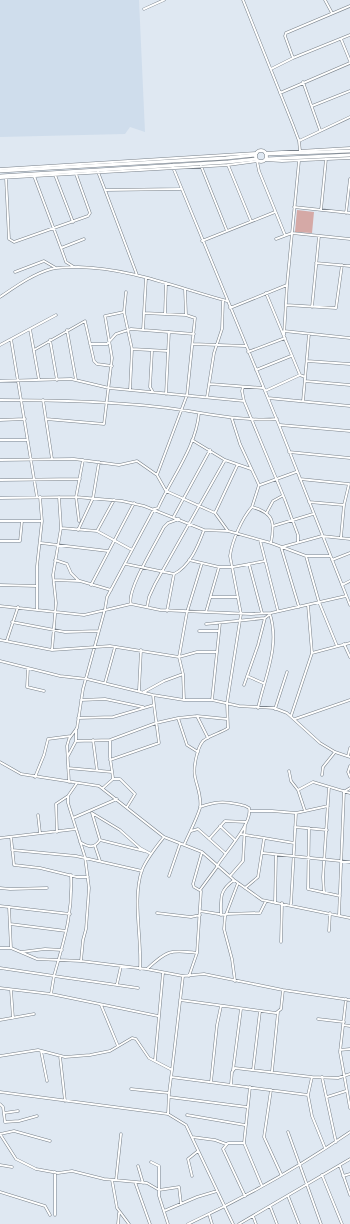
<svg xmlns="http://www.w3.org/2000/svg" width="350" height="1224" font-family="'Public Sans',sans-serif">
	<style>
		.built { fill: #cfddec }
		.green { fill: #d5a9a6 }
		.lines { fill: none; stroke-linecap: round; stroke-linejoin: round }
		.minor-casing { stroke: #788089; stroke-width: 3 }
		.major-casing { stroke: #788089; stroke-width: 4 }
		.minor { stroke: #fff; stroke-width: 2 }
		.major { stroke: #fff; stroke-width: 3 }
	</style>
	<rect width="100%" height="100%" fill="#dfe8f2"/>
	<path class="built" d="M0,0H139L145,132L130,127L125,134L0,137Z"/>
	<path class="green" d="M297,210L314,212L312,233L295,232Z"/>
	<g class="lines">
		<g class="minor-casing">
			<path id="minor" d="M243,0L293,125L299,141L300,151
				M325,0L332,13
				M144,9L164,0
				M341,39L350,61
				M293,58L285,36L286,33L350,6
				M271,69L293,58L350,35
				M303,82L320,130
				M280,93L350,63
				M312,106L350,91
				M299,141L350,117
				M265,153L350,148
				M265,160L282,161L350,158
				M172,165L279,425L350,605
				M228,165L251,221
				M201,166L227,231
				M0,169L257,153
				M98,172L105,190L180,189
				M55,175L73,222
				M34,176L61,248
				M0,178L228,165L257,161L259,171L285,235
				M6,178L9,239L14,242L88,216L90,213L76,174
				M105,190L137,275
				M294,207L350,213
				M321,210L326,159
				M346,213L350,179
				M276,239L292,233L350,239
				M202,241L275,212
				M316,263L350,266
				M74,267L66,262L61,248L84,239
				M15,272L44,261L56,268
				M185,289L186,315
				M126,292L124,312L132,349L130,390
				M266,293L300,375
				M0,297C15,287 33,274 51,269C60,267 69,267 78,267C130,268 178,288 227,301
				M286,305L336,308L342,265
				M312,307L319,236
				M230,308L287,285
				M144,313L186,315L195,318L187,395L157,475
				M165,314L166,283
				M30,329L39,380
				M67,330L76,380
				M143,330L146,278
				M284,331L350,338
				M284,335L287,285L299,161
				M11,339L37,497
				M50,340L57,380
				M90,344H107L116,334L131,329L194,334
				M193,344L245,346
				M0,345L56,315
				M132,349L168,351
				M34,350L85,321L94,361L97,364L112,366
				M152,351L150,387L153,392
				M248,352L285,338
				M307,361L350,364
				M256,370L291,356
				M0,381L71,379L109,388L244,401
				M305,381L350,385
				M210,384L263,388
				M243,387L242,391L244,401L285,500L298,535V542
				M265,391L300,375L305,377
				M166,394L169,332
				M207,397L214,353L222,329L223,301
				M268,398L350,406
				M0,400C53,400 106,401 159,407C198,411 237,422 277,419
				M43,400L52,459
				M303,401L309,334
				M46,419L104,424L112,358L105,316L124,312
				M232,419L240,444L259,485L252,507
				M0,420L25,419
				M280,425L350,431
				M0,440H27
				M192,440L225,460L251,469
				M289,452L350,458
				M0,460L74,459L119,465L137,461L157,475L166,491L215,513L228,531
				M300,479L349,484
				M0,480L80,479
				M260,485L296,472
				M0,498L76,497L122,501L144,506L204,530L228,531L271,543L306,556H330
				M309,502L344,505
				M267,512L273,501L282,496
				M215,513L237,466
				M174,516L210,450
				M0,521H42
				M79,521L76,497L83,460
				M273,526L313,514
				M61,528L97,531L132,550
				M78,530L93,498L99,462
				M97,531L114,500
				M341,537L344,505L349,484
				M260,540L278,611
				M0,541H20L22,521
				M41,543L108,551
				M281,547L299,607
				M282,547L322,536L350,539
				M306,556L319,602L337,646
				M55,560L67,564L71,573L79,581
				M189,560L219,567H233L265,561
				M332,560L350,553
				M126,564L174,574C190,566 198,546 204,530
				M249,564L262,613
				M54,580L80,581L111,590
				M0,585L37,586
				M91,585L134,503
				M342,585L350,581
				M211,597H238
				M131,604C126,591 157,541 164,527L168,523L179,519
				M0,606L84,615L131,604L160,610L251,614L271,613L346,596
				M147,607L149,597L155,584L225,460
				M37,609V566L42,521L40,497
				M167,611L174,574
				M206,612L219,567
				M12,622L65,632L99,631
				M206,624L265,618L269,615
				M199,631H219
				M0,640L52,650L110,646L179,657L197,652H217
				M7,640L18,607
				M344,644L350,657
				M52,650L56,603L53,575L61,528L59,497
				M312,653L350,643
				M0,661L60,676L87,679L153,695L184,700H212L239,706L274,708L287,713L320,743L335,752L350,757
				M28,668L27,687L44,691
				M247,676L263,683
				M105,683L115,647
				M244,685L258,645L265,618
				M139,690L141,650
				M144,692L164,681L183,674
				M81,700L105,699L143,707
				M184,700L183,674L179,657L187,612L202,563
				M212,700L220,623
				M258,708C265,676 280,647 270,614
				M275,709L287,672
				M197,716L208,738
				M291,716L312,653L308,605
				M78,718L113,717L154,705L153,695
				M178,718L187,745L198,752
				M295,719L350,700
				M93,740L97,770
				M110,740V757L113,778
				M76,741L110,740L156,723L178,718L197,716L227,719
				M68,756L76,741V729
				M348,756L350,748
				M110,760L159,743L154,705
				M0,762L21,774L99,786L164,837L202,852L234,880L262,900L350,918
				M350,766L348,772L350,777
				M68,768L112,772
				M289,771L291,781L298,790L305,811
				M322,775L323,767L335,752
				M35,777L44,755L48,739L71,736
				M69,782L67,746L69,739L77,728L83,689L105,609L107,597L154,509L158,508C172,477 196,447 199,413
				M77,783L68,796V803L85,857L89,888L86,929L83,940L81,961
				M103,788L113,779H120L135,794L127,807
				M298,790L313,782L350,793
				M345,791L350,788
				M200,807C214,802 223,801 237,804C242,805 245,805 249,808C253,823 225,853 217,866
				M250,811H272L296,813L328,806
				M92,813L120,830L140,848L151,854
				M92,813L100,840
				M38,815L40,833
				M73,818L117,799
				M220,826L235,840
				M295,827L327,830
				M309,828L308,889L340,896
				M191,831L198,829L225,853
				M57,832L56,804L68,796
				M240,834L294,843
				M11,837L14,865L40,868L77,877H88
				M0,838L76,829
				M209,839L225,821L246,822
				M100,840L144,851
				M80,842C88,847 94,849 100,840
				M184,845C189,833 196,821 200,808C202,797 197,787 195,777C193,768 197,748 203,741C210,735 221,733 228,728L227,703L241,614L230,556C232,541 242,518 252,507C274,513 275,522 271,543
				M95,846L100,861
				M12,850L76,856L142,871
				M263,853L350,862
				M169,876L180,844
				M230,876L243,861L245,825
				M0,888L10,889L47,888
				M245,888L258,877L264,839
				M200,890L217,867
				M324,893L323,877L329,787
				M275,903L276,855
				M291,904L296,813
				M0,906L70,914
				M9,907L11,948
				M200,911L225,915
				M157,913L191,917L200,915
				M226,914L260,913L266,901
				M221,915C221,897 219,891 234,880
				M339,915L344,791
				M10,924L66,931
				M329,931L330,913
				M281,942L282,903
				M0,948H11L37,959L81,961L146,969L183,976L204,974L283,990L350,1000
				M21,952L45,949L62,950
				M0,968L54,976C64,940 73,914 71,875
				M140,969C142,938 132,899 142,870C147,858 156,847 164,837
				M147,969C166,951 170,949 197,953
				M189,976L197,953L201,891L194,887L193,884L202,852
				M235,981L232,959L224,929L225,917L238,883
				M117,984L121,966
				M0,988L51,994L158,1016
				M11,990L13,1018
				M51,994L54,976L138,988
				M346,999L340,1052L350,1108
				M180,1000L276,1013L281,1009L283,990
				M101,1005L118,1046
				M318,1019L344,1022
				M0,1020L34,1014
				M343,1025L350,1026
				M340,1050L350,1049
				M41,1051L47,1081
				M0,1056L38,1050L65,1057L90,1055L110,1051L132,1038L136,1039L149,1058L172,1070L169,1093L168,1114L186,1125L233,1224
				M60,1056L65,1101
				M155,1060L163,973
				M172,1070L183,976
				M233,1070L241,1009
				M253,1070L260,1011
				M272,1071L278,1012
				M171,1077L308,1095
				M322,1077L336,1142
				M211,1082L217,1025L221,1006
				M231,1084L232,1072L235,1068L312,1077
				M250,1087L244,1143L262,1186
				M131,1089L169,1093
				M271,1090L264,1137L281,1174
				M0,1092L168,1114
				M169,1097L247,1107
				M327,1097L346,1091
				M0,1104L3,1107L5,1122L19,1121L37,1116
				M4,1113L18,1111
				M187,1115L245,1125
				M288,1132L321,1224
				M0,1134L16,1159L36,1169L58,1173L72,1171L104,1179L147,1183L159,1190V1196L168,1224
				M0,1134L14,1131L50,1141
				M192,1137L215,1140L226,1144
				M243,1143H228L223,1149L245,1196
				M325,1148L312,1116L308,1095L312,1077L338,1078L350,1074
				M151,1162L159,1166V1190L179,1187L181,1204
				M0,1165L12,1167
				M138,1166L143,1183
				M340,1166L350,1195
				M55,1172V1215
				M322,1175L342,1224
				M192,1176L188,1159L198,1151
				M343,1176L350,1174
				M112,1180L117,1208L129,1224
				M116,1180L121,1134
				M135,1182L150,1224
				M0,1192L45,1206L50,1215
				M288,1196L299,1224
				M270,1206L277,1224
				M164,1211L197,1197L217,1191
				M209,1214L212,1224
				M253,1216L256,1224
				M118,1224L119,1213
				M188,1224C244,1198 299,1167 350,1132
				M239,1224L350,1159"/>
		</g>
		<g class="major-casing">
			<path id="major" d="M255.5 156a5.5 5.5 0 1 1 11 0a5.5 5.5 0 1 1-11 0Z
				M266,154L350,151
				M266,159L350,155
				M0,171L226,158L255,155
				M0,176L228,162L256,159"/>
		</g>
		<use href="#minor" class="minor"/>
		<use href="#major" class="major"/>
	</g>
</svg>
